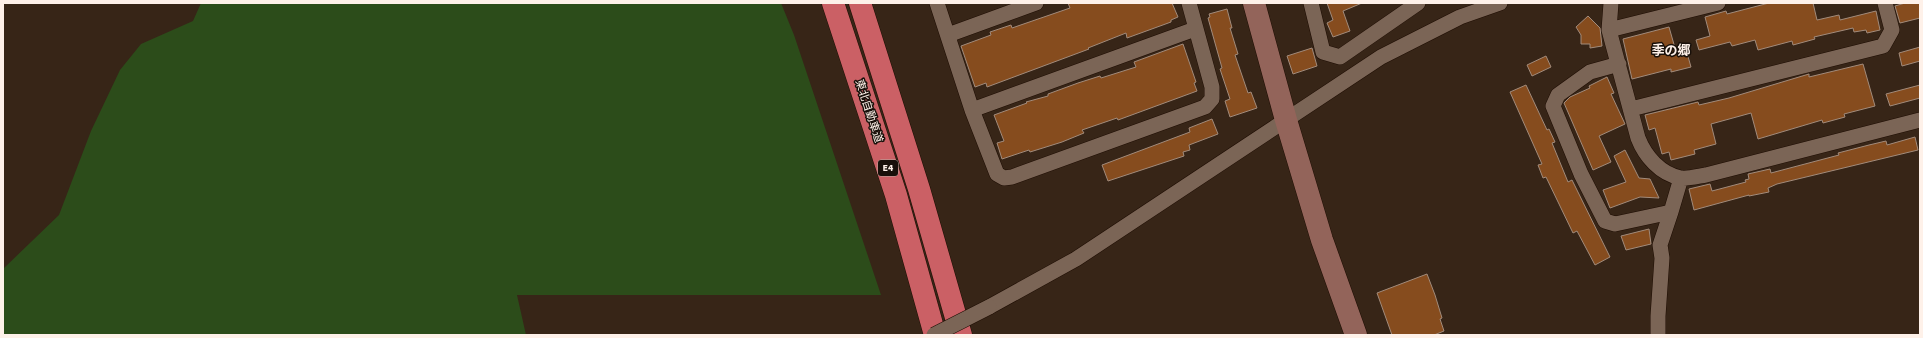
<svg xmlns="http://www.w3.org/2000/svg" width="1923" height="338" font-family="'Source Sans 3','Noto Sans JP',sans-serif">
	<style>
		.green { fill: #2c4c1a }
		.building { fill: #864c1e; stroke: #a28b7b }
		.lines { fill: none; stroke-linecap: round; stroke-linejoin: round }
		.street-casing { stroke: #1e0d03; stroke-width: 16 }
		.secondary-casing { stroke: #1e0d03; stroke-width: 23 }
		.highway-casing { stroke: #1e0d03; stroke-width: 23 }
		.street { stroke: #7b6556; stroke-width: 15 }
		.secondary { stroke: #93645a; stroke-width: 22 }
		.highway { stroke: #cb6065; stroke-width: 22 }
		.street-bridge-casing { stroke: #1e0d03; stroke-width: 16; stroke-linecap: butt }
		.street-bridge { stroke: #7b6556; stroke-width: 15 }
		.labels { text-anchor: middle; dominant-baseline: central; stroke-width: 3; stroke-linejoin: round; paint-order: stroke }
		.shield { fill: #18100a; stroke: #b9aea6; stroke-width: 1 }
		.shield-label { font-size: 10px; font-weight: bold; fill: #fef1e9 }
		.street-label { font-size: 11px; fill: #fef1e9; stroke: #18100a }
		.quarter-label { font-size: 13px; font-weight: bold; fill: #fef1e9; stroke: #18100a }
	</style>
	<rect width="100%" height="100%" fill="#372517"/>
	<path class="green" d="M201,3H781L794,35L881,295H517L526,335H3V269L59,215L91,131L120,70L141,44L193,21Z"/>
	<path class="building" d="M1068,3H1172L1178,17L1171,20V22L1127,38L1126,33L1088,48L1089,49L987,87L986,83L975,87L961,46L991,35L990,32L1011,25L1012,28L1070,8Z
		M1327,3H1362L1343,11L1350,31L1333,37L1327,23L1333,20Z
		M1769,3H1813L1817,20L1839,15L1840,20L1876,11L1880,30L1867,33L1866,30L1854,32L1853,28L1814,37L1815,39L1793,45L1792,41L1758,50L1755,40L1732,46L1730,42L1699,50L1696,40L1710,36L1705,17L1726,11L1727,14Z
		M1905,3H1920V18L1900,23L1895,6Z
		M1227,9L1232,28H1230L1238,54L1235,55L1248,93L1251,92L1257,108L1230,117L1225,101L1230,99L1220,69L1222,68L1208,18L1210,17L1209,14Z
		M1588,16L1600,28L1602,46L1590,48V44H1581V35L1576,27Z
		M1669,27L1677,55L1687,53L1691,67L1671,72V69L1632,79L1623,39Z
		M1183,44L1196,82L1194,83L1197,91L1118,120L1117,118L1082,130L1084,133L1062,142L1030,152L1029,150L1002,159L997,143L1004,141L994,115L1027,103L1026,102L1048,96V94L1078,83L1100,76L1101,78L1136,67L1134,62Z
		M1920,47V61L1902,66L1899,53Z
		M1312,48L1317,66L1293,74L1287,56Z
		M1546,56L1551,67L1532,76L1527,65Z
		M1863,64L1875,106L1844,114L1845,117L1823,123L1822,120L1758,139L1751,113L1711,124L1716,144L1694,150L1695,154L1671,160L1669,152L1662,154L1655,128L1649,130L1645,115L1698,102L1699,105L1729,98L1809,74V77Z
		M1607,77L1614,93L1611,94L1625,124L1599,136L1611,162L1593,170L1564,103L1570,97L1590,88L1589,86Z
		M1526,85L1547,130L1549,129L1555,142L1552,143L1568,182L1572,180L1610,257L1595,265L1577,231L1573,233L1546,177L1543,178L1538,165L1542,164L1510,92Z
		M1920,85V98L1890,106L1886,94Z
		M1212,119L1218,134L1189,145L1190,150L1183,152L1184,156L1108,181L1102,165L1190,132L1189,128Z
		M1915,137L1918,150L1777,184L1768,188L1769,192L1749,196V195L1694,210L1689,189L1710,184L1712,191L1746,182L1745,180L1749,179L1748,174L1770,169L1771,173L1839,155L1838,153L1869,145L1886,141L1887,145Z
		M1625,150L1639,178L1650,179L1659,198L1640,197L1610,208L1603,190L1626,182L1614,156Z
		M1649,229L1651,244L1626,250L1621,236Z
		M1427,274L1435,295L1442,318L1440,319L1444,331L1434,335H1392L1377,293Z"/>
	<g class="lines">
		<g class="street-casing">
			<path id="street" d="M937,3L972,110L997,174L1004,178L1012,177L1205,107L1212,99V87L1189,3
				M1311,3L1323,52L1340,57L1418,3
				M1611,3L1609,30L1638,138C1645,156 1660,174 1681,178C1688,179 1699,176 1706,175L1920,120
				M1609,30L1718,3
				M948,35L1036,3
				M1619,64L1590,72L1558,95L1553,106L1581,174L1605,221L1615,224L1671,212L1681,178
				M1631,109L1883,46L1892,30L1885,3
				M972,110L1195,29
				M989,307L1076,259L1381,57L1460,17L1500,3
				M1658,335V316L1662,258L1660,245L1671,212"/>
		</g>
		<g class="secondary-casing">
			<path id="secondary" d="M1254,3L1286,120L1322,240L1356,335"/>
		</g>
		<g class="highway-casing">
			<path id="highway" d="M833,3L896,195L935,335
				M860,3L919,189L961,335"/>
		</g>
		<use href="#street" class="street"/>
		<use href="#secondary" class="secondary"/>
		<use href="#highway" class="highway"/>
		<g class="street-bridge-casing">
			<path id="street-bridge" d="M934,335L989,307"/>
		</g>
		<use href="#street-bridge" class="street-bridge"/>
	</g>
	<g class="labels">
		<rect class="shield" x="878" y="160" width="20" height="16" rx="3"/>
		<g class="shield-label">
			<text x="888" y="168">E4</text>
		</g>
		<g class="street-label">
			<text transform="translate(869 111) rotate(72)">東北自動車道</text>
		</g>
		<g class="quarter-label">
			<text x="1671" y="51">季の郷</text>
		</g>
	</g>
	<rect width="1923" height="338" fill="none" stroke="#fef1e9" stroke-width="8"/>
</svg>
